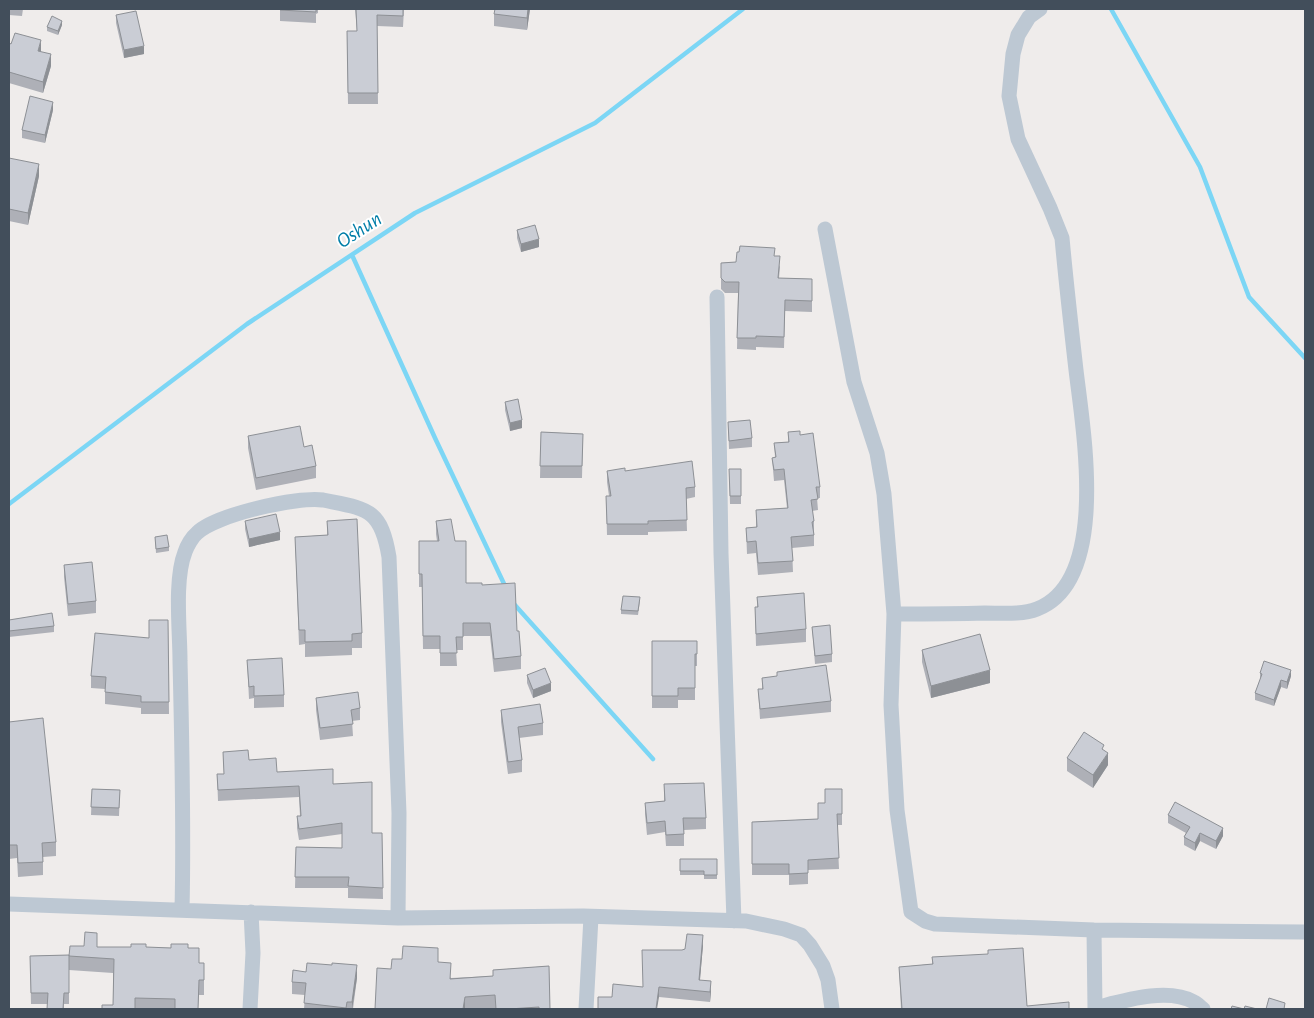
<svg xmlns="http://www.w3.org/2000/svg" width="1314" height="1018" font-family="'Alegreya Sans',sans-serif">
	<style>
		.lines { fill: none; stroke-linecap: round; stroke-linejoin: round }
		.stream { stroke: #7cd6f5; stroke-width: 4.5 }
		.street { stroke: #bdc8d3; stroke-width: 15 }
		.wall { fill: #aeb0b7 }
		.shaded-wall { fill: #8d9095 }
		.building { fill: #cacdd5; stroke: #8d9095 }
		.labels { text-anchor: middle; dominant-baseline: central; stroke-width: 4; stroke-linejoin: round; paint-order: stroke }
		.water-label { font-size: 21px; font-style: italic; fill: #017ea8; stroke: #fff }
	</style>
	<rect width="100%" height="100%" fill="#efeceb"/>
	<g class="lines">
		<path class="stream" d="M1111,9L1200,167L1249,297L1305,358
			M352,255L435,438L506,588
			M9,504L247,324L415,213L595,123L743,9
			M514,604L653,759"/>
		<path class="street" d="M825,229L854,382L877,453L884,494L894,614L891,705L897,810L911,912L925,921L935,924L1094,930L1305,932
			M717,297L721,553L734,921
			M894,614C924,614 954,614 985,613C1001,613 1022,615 1037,609C1110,581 1083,430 1076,370C1071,326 1066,282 1062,238L1050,208L1018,139L1009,96L1013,54L1018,35L1029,17L1040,9
			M9,904L398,918L583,916L746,921L784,929L801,935L810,945L823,966L828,980L832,1009
			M182,910C184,827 182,743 180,661C180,630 174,580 185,552C187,546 192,537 197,533C215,515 298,496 323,500C367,509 381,508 389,557L399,813L398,918
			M1094,930L1095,1009
			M1095,1008C1123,1001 1167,987 1194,1002C1197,1003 1200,1007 1203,1009
			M250,1009L253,953L251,912
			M586,1009L591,917"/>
	</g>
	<path class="wall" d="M9,9H23L22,16L9,15Z
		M280,9H318V13L316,14V23L280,21Z
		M355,9H404L403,27L377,26L378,104H348L347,31H357Z
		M530,9L527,30L494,26V14Z
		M116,15L144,54L124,58L116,23Z
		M62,25L58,35L47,31V27Z
		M9,43L41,52L51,66L43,93L9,83Z
		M53,110L45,143L22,138V130Z
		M9,158L39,176L28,225L9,221Z
		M517,230L539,247L521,252L517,238Z
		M775,256L780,267L779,278L812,279V312L785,311L784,348L756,347V350L737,349L738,293H725L721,289V263L736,262Z
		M505,402L522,428L510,431L505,410Z
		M728,422L752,438V447L729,449Z
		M541,432L583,434L582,478H540Z
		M788,432L800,435L820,487V498H817L818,510L812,511L814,521V546L792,548L793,572L758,575L756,553L747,554L746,528L756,527V510L787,508L784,480L774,481L772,458L775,457L774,443L788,442Z
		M248,436L304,447L316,466V478L256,490L248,448Z
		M729,469H741V504H730Z
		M607,471H625L695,487V497L686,499L687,531L648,532V535H607L606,496H609L607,482Z
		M245,521L280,540L249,547L245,529Z
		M327,521L362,633V648H352V655L305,657V644L299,645L295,537L327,535Z
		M436,521L455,541L466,583L482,585L517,631L521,656V669L494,672L490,636H463V650H456L457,666H440V649H423L422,587H419V541H437L436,534Z
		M155,537L169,547V551L156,553Z
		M64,565L96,601V613L68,616L64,577Z
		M757,597L806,629V642L756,646L755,607H757Z
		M640,601L638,615L621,614V610Z
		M9,620L54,626V632L9,637Z
		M168,620L169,714H141V708L105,704V689L91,688V676L149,638Z
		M812,627L832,654V662L815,664Z
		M652,641H697V666H695V700H678V708H652Z
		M922,650L990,683L931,698L922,662Z
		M247,660L284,695V707L254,708V698L249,699Z
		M1260,673L1291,676L1287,689L1281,687L1274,706L1255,700V693L1260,680Z
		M527,675L551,691L533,698L527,683Z
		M762,678L831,701V712L760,719L758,689H762Z
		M316,698L360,708V720L352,721L353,736L320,740L316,710Z
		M501,710L543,723V735L519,738L522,760V772L508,774L501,722Z
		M9,722L56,842V856L43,857V875L18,877L17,858L9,859Z
		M223,752L249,760L277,772L333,784L372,833H382L383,899L348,898V888H295L296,847L342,848V834L299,840L297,828V816H300L299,797L218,801L217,774H224Z
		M1067,758L1108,765L1093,788L1067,771Z
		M664,784L706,818V829L684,830V846H666L665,832L647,835L645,814V803L664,801Z
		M92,789L120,790L119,816L91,815Z
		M842,789V825H837L839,869L808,870V884L789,885V875H752V822L818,819L825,803Z
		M1168,815L1223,836L1216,849L1200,841L1195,851L1184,845V837L1186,833L1168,823Z
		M680,859H717V879H704V875H680Z
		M703,945L700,980L711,991L710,1002L659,997H612L643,987L682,950Z
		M97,947L188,948L199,963H204V995H199L198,1009H102L113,1005V973L69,970V956Z
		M69,955V1004H64V1009H47L48,1004H31L30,956Z
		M932,957L1027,1006L1069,1009H901L899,967L932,964Z
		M438,962L451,978L493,976V970L549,966L550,1009H495V1008L470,1009H375L391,969Z
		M357,978L353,1009H304L305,995L292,994V982Z"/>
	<path class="shaded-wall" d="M528,9H530L527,30V18Z
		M62,21V25L58,35V31Z
		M41,40V52L38,51Z
		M144,46V54L124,58V50Z
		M51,54V66L43,93V82Z
		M53,102V110L45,143V135Z
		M39,164V176L28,225V213Z
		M539,239V247L521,252V244Z
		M522,420V428L510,431V423Z
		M280,532V540L249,547V539Z
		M990,670V683L931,698V686Z
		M1291,670V676L1287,689V682Z
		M1281,680V687L1274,706V700Z
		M551,683V691L533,698V690Z
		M1108,753V765L1093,788V775Z
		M1223,828V836L1216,849V841Z
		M1200,833V841L1195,851V843Z
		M703,935V945L699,990V980Z
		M357,965V978L352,1009V1002Z
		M711,981V991L710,1002V992Z
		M659,987V997L657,1009H656Z
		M465,997V1009H463Z"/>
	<path class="building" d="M280,9H316V12L280,10Z
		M356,9H403V16L377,15L378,93H348L347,31H357Z
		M495,9H528L527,18L494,14Z
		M136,11L144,46L124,50L116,15Z
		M52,16L62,21L58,31L47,27Z
		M15,33L41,40L38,51L51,54L43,82L9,72V43L11,44Z
		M30,96L53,102L45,135L22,130Z
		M9,158L39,164L28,213L9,209Z
		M535,225L539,239L521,244L517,230Z
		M740,246L775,248L774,256H780L778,278L812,279V301L785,300L784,337L756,336V338H737L739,282H725L721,278V263L736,262L737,252H739Z
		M518,399L522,420L510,423L505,402Z
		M750,420L752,438L729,441L728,422Z
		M300,426L304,447L312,445L316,466L256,478L248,436Z
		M800,431V435L813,433L820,487H816L818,499L811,500L814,521L812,522L814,535L791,537L793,561L758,563L756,541L747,542L746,528L757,527L756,510L788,508L784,469L774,470L772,458L776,457L774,443L789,442L788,432Z
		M541,432L583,434L582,466H540Z
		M692,461L695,487L686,488L687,520L648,521V524H607L606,496H611L607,471L625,468V471Z
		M729,469H741V496H730Z
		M276,514L280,532L249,539L245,521Z
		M357,519L362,633L352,634V641L305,642V630H299L295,537L328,535L327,521Z
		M451,519L455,541H466V583H482V585L515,583L517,631H519L521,656L494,659L490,623H463V637H456L457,653H440V636H423L422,574H419V541H439L436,521Z
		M167,535L169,547L156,549L155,537Z
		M92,562L96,601L68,604L64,565Z
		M804,593L806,629L756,634L755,607H758L757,597Z
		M623,596L640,597L638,611L621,610Z
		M52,613L54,626L9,631V620Z
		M149,620H168L169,702H141V696L105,692L106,677L91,676L95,633L149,638Z
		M830,625L832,654L815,656L812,627Z
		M980,634L990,670L931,686L922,650Z
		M652,641H697V654H695V688H678V696H652Z
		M282,658L284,695L254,696V686L249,687L247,660Z
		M1264,661L1291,670L1287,682L1281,680L1274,700L1255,693L1262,674L1260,673Z
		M826,665L831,701L760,709L758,689H763L762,678L777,676V672Z
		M545,668L551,683L533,690L527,675Z
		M358,692L360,708L351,710L353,724L320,728L316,698Z
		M540,704L543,723L518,727L522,760L508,762L501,710Z
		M43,718L56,842L42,843L43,862L18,863L17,845H9V722Z
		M1084,732L1104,745L1102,749L1108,753L1093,775L1067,758Z
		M248,750L249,760L276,758L277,772L333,769V784L372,782V833H382L383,888L348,886L349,877H295L296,847L342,848V823L299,829L297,816H301L299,786L218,790L217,774H224L223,752Z
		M704,783L706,818H683L684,834L666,835L665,821L647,823L645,803L665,801L664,784Z
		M92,789L120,790L119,808L91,807Z
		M825,789H842V814H837L839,858L808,860V873L789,874V864H752V822L818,819V803H825Z
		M1175,802L1223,828L1216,841L1200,833L1195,843L1184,837L1190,827L1168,815Z
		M680,859H717V875H704V871H680Z
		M85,932L97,933V947H131V944H146V947L171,948V944H188V948H199V963H204V980H199L198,1009H175V999L135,998V1009H102V1005H113L114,959L69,956L70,946H84Z
		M687,934L703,935L699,980L711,981L710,992L659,987L656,1009H598V997H612L613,984L643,987L642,950H682L685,949Z
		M403,946L438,948V962L451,963L450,979L493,976V970L549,966L550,1009H539V1007L509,1009H496L495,995L465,997L463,1009H375L377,968L391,969L392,959H402Z
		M1023,948L1027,1006L1069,1002V1009H902L899,967L933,964L932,957L988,954V950Z
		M69,955V993H64L63,1009H47L48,993H31L30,956Z
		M307,963L332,965V963L357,965L352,1002H347L346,1008L304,1003L306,983L292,982L293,970L306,972Z
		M1269,998L1285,1003L1284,1009H1266Z
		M1232,1006L1244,1009L1245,1006L1257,1009H1231Z"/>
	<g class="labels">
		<g class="water-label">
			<text transform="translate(359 230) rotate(-33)">Oshun</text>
		</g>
	</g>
	<rect width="1314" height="1018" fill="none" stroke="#424e5b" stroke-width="20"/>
</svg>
